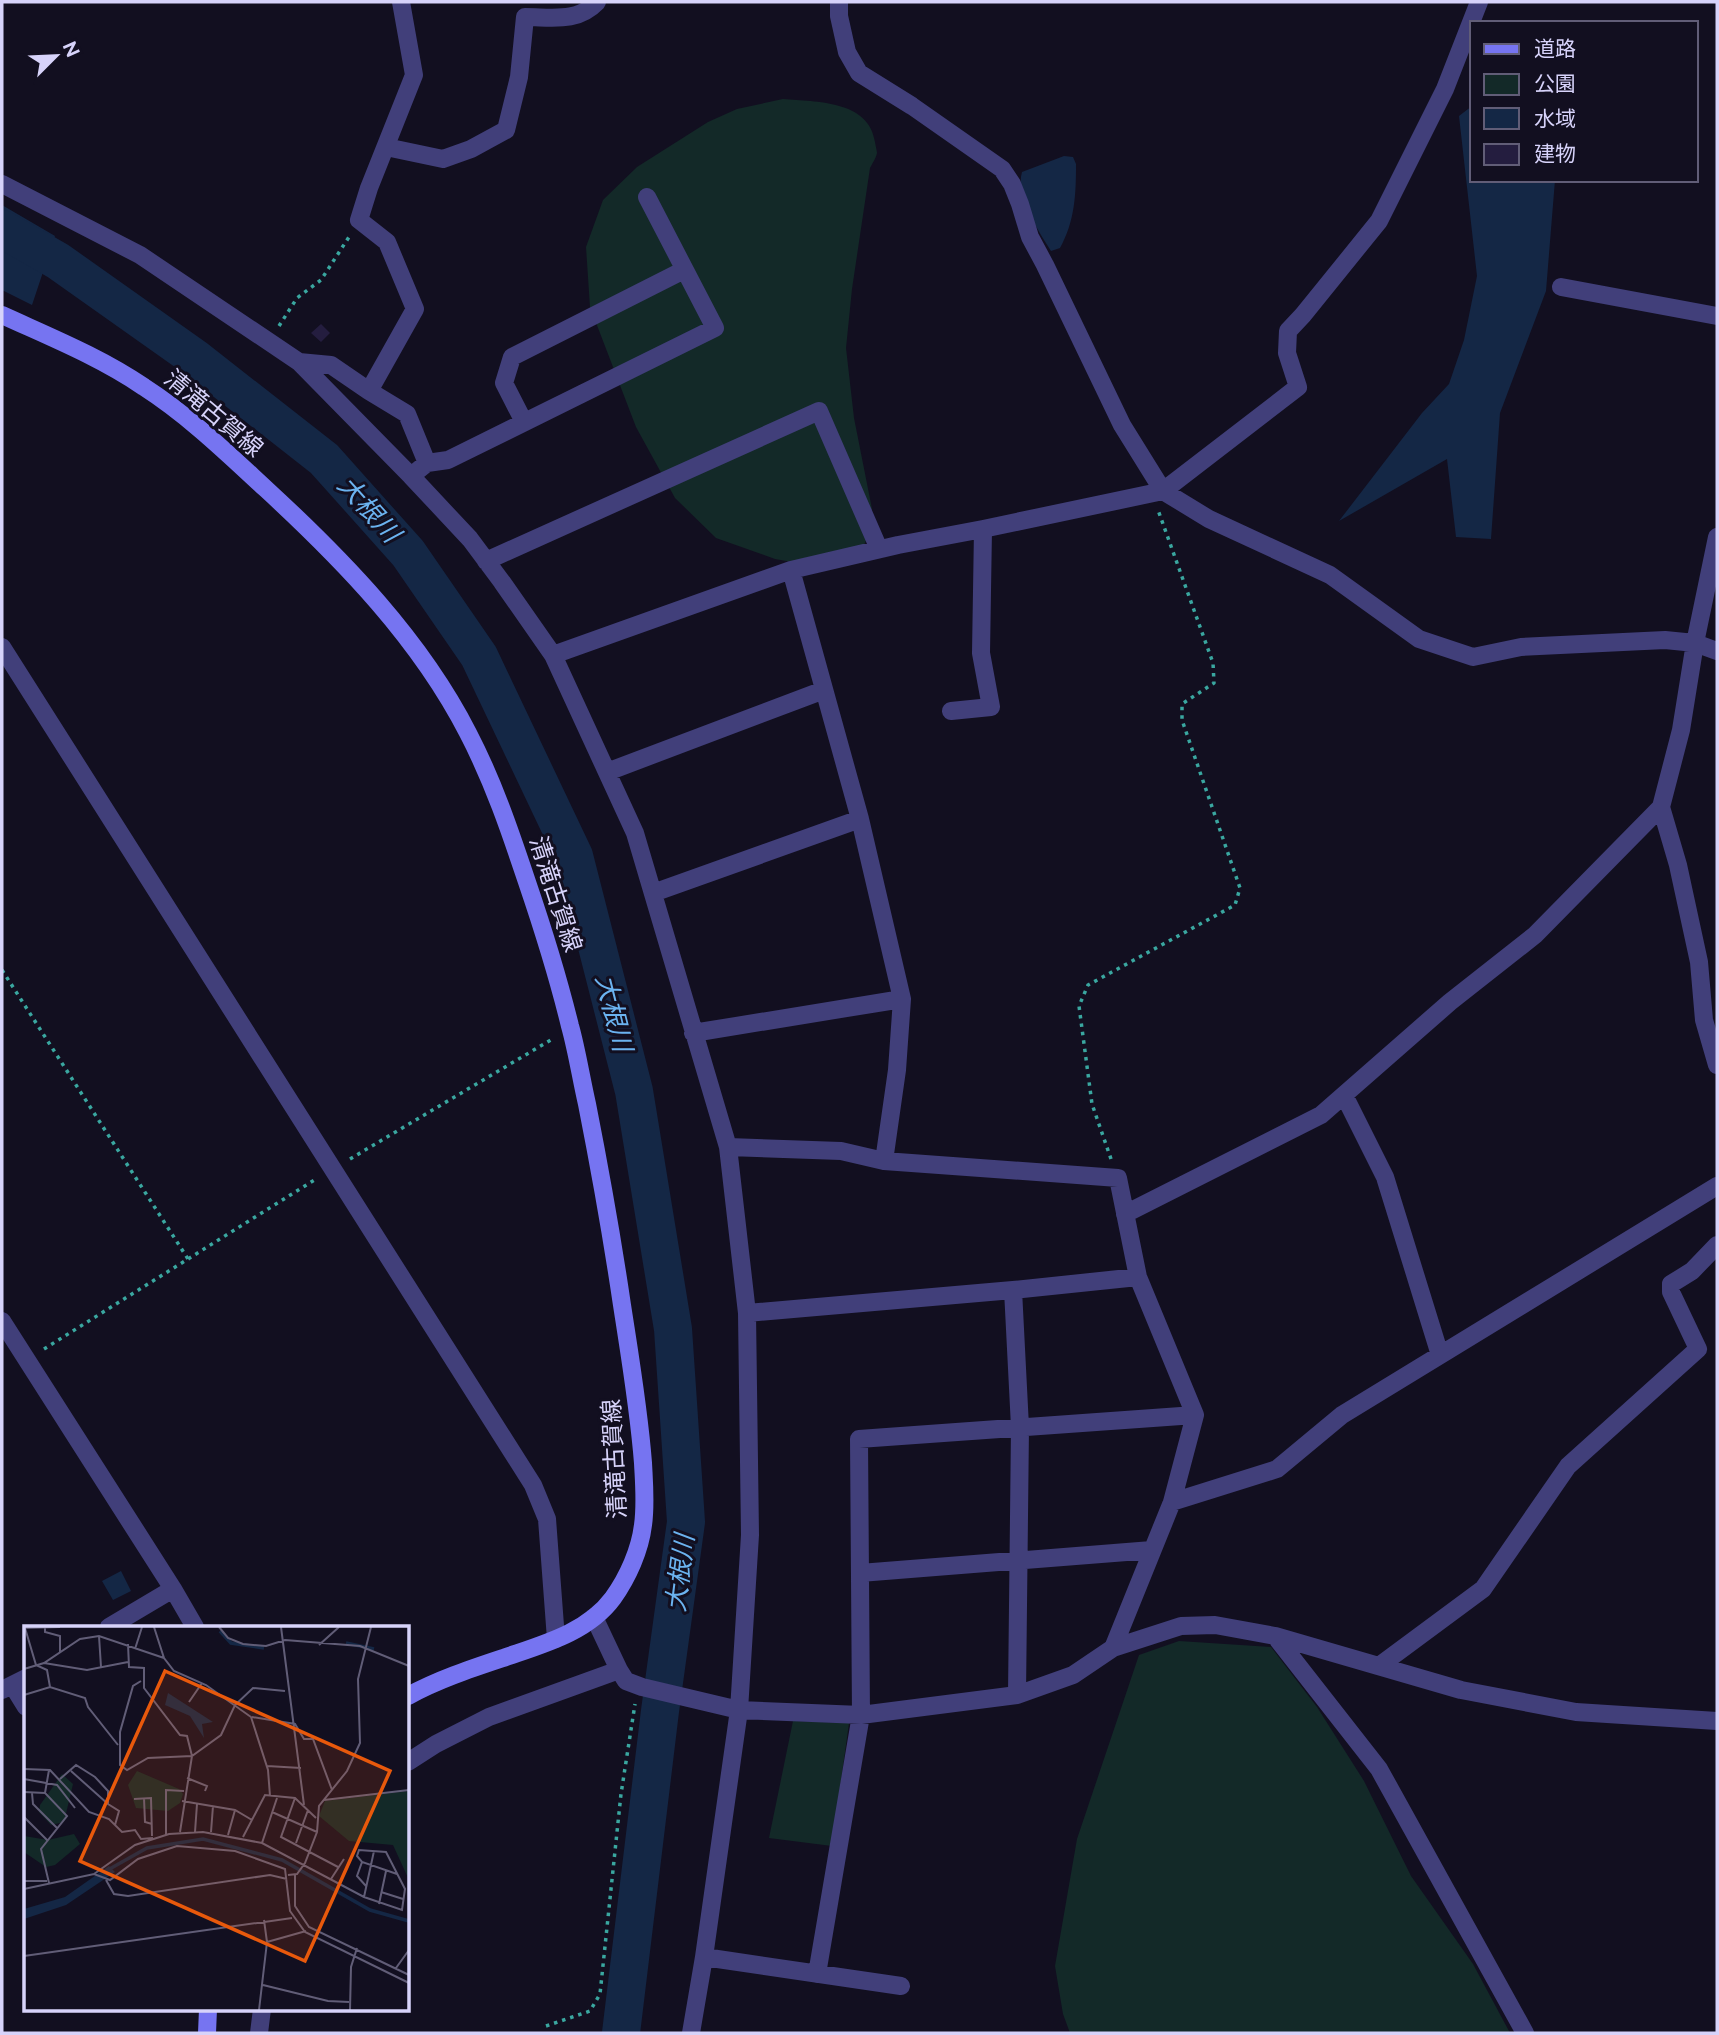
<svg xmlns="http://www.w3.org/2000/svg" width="1719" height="2035" font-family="Raleway,'Noto Sans JP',sans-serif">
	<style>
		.green { fill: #132928 }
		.water { fill: #142745 }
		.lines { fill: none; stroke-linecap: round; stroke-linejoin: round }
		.river { stroke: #142745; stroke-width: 38 }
		.building { fill: #241d3f }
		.path { stroke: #3aa7a0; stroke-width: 3.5; stroke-dasharray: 3.5 5; stroke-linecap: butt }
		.street { stroke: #413f7a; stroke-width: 18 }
		.secondary { stroke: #7674f1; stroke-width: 18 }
		.labels { text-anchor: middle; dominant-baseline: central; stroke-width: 6; stroke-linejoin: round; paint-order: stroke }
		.street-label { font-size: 24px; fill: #d7d3fa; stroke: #120f20 }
		.water-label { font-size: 26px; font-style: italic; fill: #6bb3f0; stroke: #120f20 }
		.inset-river { fill: none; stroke: #142745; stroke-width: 3.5 }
		.inset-road { fill: none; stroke: #615d77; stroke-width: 2 }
		.view { fill: #e8590c; fill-opacity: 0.15; stroke: #e8590c; stroke-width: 3.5 }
		.inset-edge { fill: none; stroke: #d7d3fa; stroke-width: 3.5 }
	</style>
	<rect width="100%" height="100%" fill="#120f20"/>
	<path class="green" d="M783,99C816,102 869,100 875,142C875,143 877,151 877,153C876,158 872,164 870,168L852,289L846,348L854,418L872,509V528L863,547L815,566L775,559L716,538L675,498L636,427L590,307L586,247L603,200L637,167L708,122L737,109Z
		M1179,1641L1271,1647L1317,1707L1364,1781L1411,1876L1473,1964L1510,2033H1070L1063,2014L1055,1966L1077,1839L1139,1655Z
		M793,1721L849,1723L832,1846L769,1838Z"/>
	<path class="water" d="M1472,106V180H1555L1546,291L1500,413L1491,539L1456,537L1447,459L1339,521L1422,413L1449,384L1464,340L1477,276L1459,116Z
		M1064,156L1073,157L1076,164C1076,194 1075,221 1060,248L1051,251C1039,232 1015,195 1022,172Z
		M2,205L55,236L32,305L2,290Z
		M121,1571L131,1591L113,1600L102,1581Z"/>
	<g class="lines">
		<path class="river" d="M2,229L58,261L195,358L324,459L408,553L479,656L574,856L634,1091L673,1329L686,1522L660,1711L621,2033"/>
	</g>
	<path class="building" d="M321,324L330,333L321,342L311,333Z"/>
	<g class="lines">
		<path class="path" d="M279,326L297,298L321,280L349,237
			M2,970L188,1259
			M350,1159L554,1038
			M1111,1159L1092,1104L1079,1006L1088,985L1235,905L1240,888L1182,720V704L1214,683L1213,663L1158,510
			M44,1349L316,1179
			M546,2026L590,2011L600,1994L621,1794L635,1704"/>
		<path class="street" d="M401,2L414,75L369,188L359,220L387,242L415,309L369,391L407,414L427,463L411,476
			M839,2V16L847,52L859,73L912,106L1002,169L1012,184L1020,204L1030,237L1045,265L1122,425L1163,491L1209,519L1330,575L1419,639L1473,657L1521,647L1665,640L1695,643L1717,651
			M386,147L443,159L471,149L506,130L519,77L525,17C552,17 577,23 597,2
			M2,184L140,255L299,362L411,476L470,539L502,582L553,655L635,833L728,1147L747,1313L750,1535L739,1710L704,1957L691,2033
			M1561,287L1717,316
			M299,362L331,365L369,391
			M524,422L504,383L512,357L684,270
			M427,463L448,460L715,328L647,197
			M486,561L819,411L879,549
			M791,570L860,819L902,999L897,1070L884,1161
			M2,647L533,1485L547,1519L556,1639
			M553,655L791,570L898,545L983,529L1163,491L1298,387L1287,353L1288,331L1303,315L1379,221L1445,89L1479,2
			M951,711L991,707L981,653L983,529
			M607,772L824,690
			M1661,807L1678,865L1699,962L1704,1020L1717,1065
			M653,893L860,819
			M693,1033L902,999
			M1344,1095L1385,1177L1440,1355
			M728,1147L841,1151L884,1161L1118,1178L1138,1277L1195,1415L1172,1502L1113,1648
			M1125,1214L1321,1115L1450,1002L1535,935L1661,807L1681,730L1695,643L1717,537
			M1013,1290L1020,1427L1017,1695
			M747,1313L1013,1290L1138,1277
			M2,1321L173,1589L195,1627
			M1172,1502L1277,1469L1342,1415L1717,1186
			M860,1573L1152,1550
			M594,1617L619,1670L626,1681L642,1687L739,1710L861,1715L1017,1695L1073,1675L1113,1648L1181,1626L1215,1625L1275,1636L1461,1690L1576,1712L1717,1721
			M109,1627L173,1589
			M1275,1636L1379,1769L1525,2033
			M1379,1666L1483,1589L1568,1466L1698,1349L1671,1292V1284L1692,1271L1717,1245
			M13,1686L26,1707
			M2,1690L26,1678
			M408,1762L436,1744L489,1717L619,1670
			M704,1957L901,1986
			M817,1974L861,1715L859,1439L1195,1415
			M259,2033L262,2009"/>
		<path class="secondary" d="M2,315C50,337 100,357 144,387C189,416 227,453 266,489C343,560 420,639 468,733C493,781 510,831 527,882C543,929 558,977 570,1026C577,1051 581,1078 587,1104C600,1170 612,1237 622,1305C630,1357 639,1410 643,1463C644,1483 646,1504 643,1525C640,1550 628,1577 613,1598C588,1632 544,1644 506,1657C473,1668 439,1679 408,1696
			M207,2033L208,2009"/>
	</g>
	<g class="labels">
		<g class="street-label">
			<text transform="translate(214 413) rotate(40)">清滝古賀線</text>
			<text transform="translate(556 894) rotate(72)">清滝古賀線</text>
			<text transform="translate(614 1459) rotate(-93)">清滝古賀線</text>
		</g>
		<g class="water-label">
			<text transform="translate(369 509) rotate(48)">大根川</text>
			<text transform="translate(614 1013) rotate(76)">大根川</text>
			<text transform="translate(680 1573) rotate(-83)">大根川</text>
		</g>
	</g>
	<g transform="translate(24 1626)">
		<rect width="385" height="385" fill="#120f20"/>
		<path d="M113,145L155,163L159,168L156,177L144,185L112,182L104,159ZM38,148L49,158L40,196L27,199L15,186L16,179ZM385,165V254L369,219L325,215L295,190L301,175ZM50,208L56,218L31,239L22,241L0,226V210L24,214Z" fill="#132928"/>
		<path d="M144,67L189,96L178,98L180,112L166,90L141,79ZM85,240L91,246L42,279L0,293V283L41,271Z" fill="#142745"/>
		<path class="inset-river" d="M196,5L207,17L240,22M322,17L350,23M82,245L123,222L179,213L258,234L346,284L385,295"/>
		<path class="inset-road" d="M21,1V6L36,10V26M130,1L140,32L150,45L182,59L227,91L244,144L246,170M195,1L204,12L219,18L242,20L261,14L336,20L385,40M257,1L280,179M0,2L36,1M1,2L12,39L23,44L26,61M75,10L77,41M104,18L105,41L120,42V62L156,109L163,110L168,130L156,206M295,19L315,1M111,23L118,1M20,37L63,44L104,36M0,43L20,37L56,13L75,10L140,32M117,55L109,60L96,106V139L103,144L124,132L168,130L197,109L211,79L229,62L261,65M0,69L26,61L61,72L64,81L94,119M165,76L178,57M228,91L271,98L280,113H289L308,164M243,140L277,142M0,143L26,144L65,186L85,193L98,206L111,204L117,213L129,212M47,145L84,178M163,152L183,160L181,165M0,153L33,159L51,182M36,153L52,139L71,151L84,165V178L95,185L91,199M0,166L21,167M8,167L9,178L33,202M120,172L121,196L128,198M271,172L257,211L314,241M110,173L127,172L128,210M300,174L385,164M158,175L211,184L228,194M248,186L293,206M0,191L23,214M171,206L173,178M187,206L189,180M142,209V164L160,165M204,209L211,184M219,211L241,169L271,172L292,192M238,217L253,172M272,217L284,184M338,236L333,250L342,260M70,248L111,219L145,208L179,206L238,217L340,271L378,284L381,263L362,226L335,224L333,230L338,236L373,248M271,248V280L285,301L385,349M264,249L273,248L281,237L293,206L295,180L323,145L336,117L334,53L347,1M307,253L320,233M82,254L90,268L104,270L246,249L263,253M0,255H23M25,257L17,223L43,190L21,167L25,144M0,263L70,248L86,254L114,233L153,220L211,225L261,243L266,285L281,306L385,357M357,266L379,273M340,271L350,225M355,278L362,245M243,316L282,305M0,330L268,292M372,342L385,324M239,359L304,375L325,376M235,384L243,316L240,294M326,384L327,341L333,322"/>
		<path class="view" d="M141,45L366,145L281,335L56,235Z"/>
		<rect width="385" height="385" class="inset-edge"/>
	</g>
	<rect width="1719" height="2035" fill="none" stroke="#d7d3fa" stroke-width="7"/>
	<rect x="1470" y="21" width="228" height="161" fill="#120f20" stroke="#615d77" stroke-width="2"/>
	<rect x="1484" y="44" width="35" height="10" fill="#7674f1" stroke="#615d77" stroke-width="2"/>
	<text x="1534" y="56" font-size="21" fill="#d7d3fa">道路</text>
	<rect x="1484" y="74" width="35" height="21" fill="#132928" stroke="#615d77" stroke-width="2"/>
	<text x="1534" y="91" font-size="21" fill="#d7d3fa">公園</text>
	<rect x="1484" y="108" width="35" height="21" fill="#142745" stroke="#615d77" stroke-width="2"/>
	<text x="1534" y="126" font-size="21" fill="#d7d3fa">水域</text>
	<rect x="1484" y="144" width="35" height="21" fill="#241d3f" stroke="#615d77" stroke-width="2"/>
	<text x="1534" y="161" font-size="21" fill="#d7d3fa">建物</text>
	<g transform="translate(56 56) rotate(66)" stroke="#120f20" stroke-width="5" paint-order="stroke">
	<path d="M0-5L12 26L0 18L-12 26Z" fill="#d7d3fa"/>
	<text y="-10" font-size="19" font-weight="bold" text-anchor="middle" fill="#d7d3fa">N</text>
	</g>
</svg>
